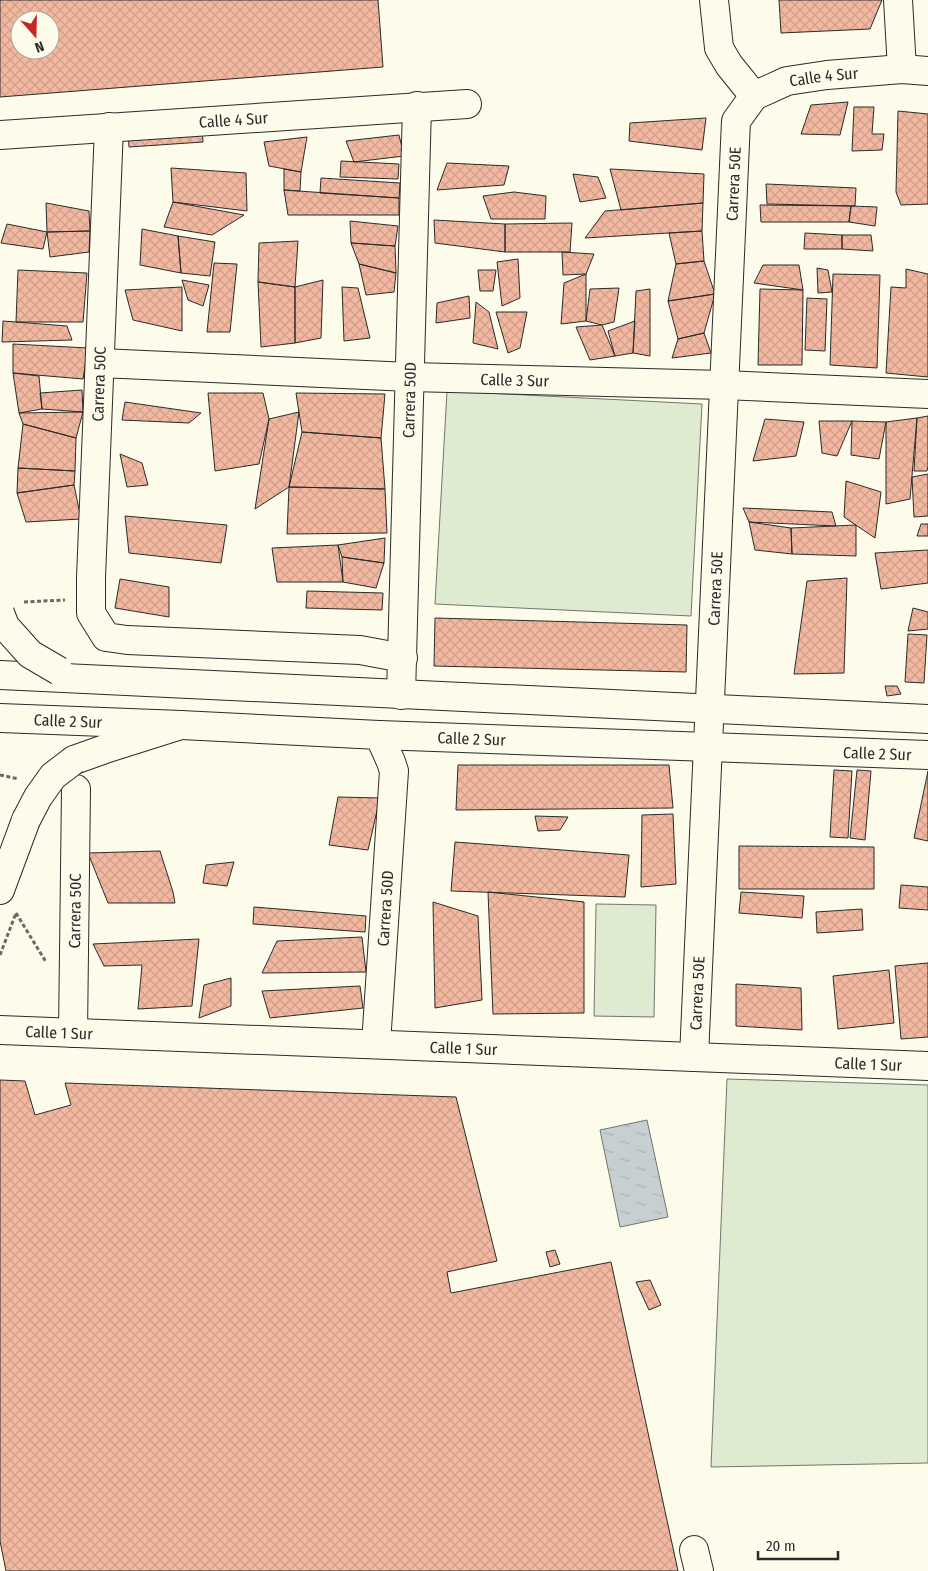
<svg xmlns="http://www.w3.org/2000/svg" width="928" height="1571" font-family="'Fira Sans Condensed',sans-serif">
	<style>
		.green { fill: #deebd1; stroke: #74746e }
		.water { fill: url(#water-ripples); stroke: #74746e }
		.building { fill: url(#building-cross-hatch); stroke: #2b2b2b; fill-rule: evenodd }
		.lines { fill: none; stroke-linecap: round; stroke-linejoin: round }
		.minor-casing { stroke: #2b2b2b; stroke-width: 30 }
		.major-casing { stroke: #2b2b2b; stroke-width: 30 }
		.highway-casing { stroke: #2b2b2b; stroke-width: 30 }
		.path { stroke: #6a6964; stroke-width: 3; stroke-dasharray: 4 2.5; stroke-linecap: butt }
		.minor { stroke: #fdfbea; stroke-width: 28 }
		.major { stroke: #fdfbea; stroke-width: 28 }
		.highway { stroke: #fdfbea; stroke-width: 28 }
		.highway-bridge-casing { stroke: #2b2b2b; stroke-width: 30; stroke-linecap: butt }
		.highway-bridge { stroke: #fdfbea; stroke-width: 28 }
		.labels { text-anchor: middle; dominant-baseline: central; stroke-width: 4; stroke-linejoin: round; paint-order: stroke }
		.street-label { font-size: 16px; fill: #2b2b2b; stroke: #fdfbea }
	</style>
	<defs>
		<pattern id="water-ripples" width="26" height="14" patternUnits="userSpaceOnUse" patternTransform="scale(1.25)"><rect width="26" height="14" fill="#c7d0d0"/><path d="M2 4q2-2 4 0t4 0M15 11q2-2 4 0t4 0" fill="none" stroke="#abb3b3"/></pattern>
		<pattern id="building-cross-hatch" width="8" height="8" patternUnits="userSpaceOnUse" patternTransform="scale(1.25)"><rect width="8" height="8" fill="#f2b8a0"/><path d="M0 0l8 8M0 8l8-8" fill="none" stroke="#d09e8a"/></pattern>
	</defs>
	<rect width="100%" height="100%" fill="#fdfbea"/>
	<path class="green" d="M447,391L702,404L691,616L435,604Z
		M596,904L656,905L654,1017L594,1016Z
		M727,1079L928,1085V1463L711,1467Z"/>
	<path class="water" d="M647,1120L668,1217L620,1227L600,1130Z"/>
	<path class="building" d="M0,0H378L383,67L0,97ZM20,20H50V50H20Z
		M779,0H882L870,29L781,33Z
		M848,102L840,135L801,134L811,105Z
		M854,107H874L872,134H884L882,150L852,151Z
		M898,111L928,114V204L901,205L896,192Z
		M706,118L702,150L629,141L630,123Z
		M202,127L203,142L129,147L128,132Z
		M399,135L404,156L354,162L346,141Z
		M307,137L301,172L269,166L264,142Z
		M341,161L399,164L398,179L340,177Z
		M447,163L509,166L504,185L437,190Z
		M171,168L246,173L247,211L173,202Z
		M284,169L301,172L300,191L284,190Z
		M610,169L704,174L703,203L621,210Z
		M573,174L598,177L606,198L580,202Z
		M321,178L400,183L399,198L320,193Z
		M766,184L856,188L855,206L767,204Z
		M284,190L399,198V215H288Z
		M514,192L546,196L545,219H491L483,196Z
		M173,202L244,215L212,235L164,227Z
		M46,203L89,211L90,231L47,232Z
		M703,203L702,231L585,238L605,211Z
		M760,205L851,206L849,222H761Z
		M851,206L877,207L875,226L849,222Z
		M434,220L505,224V252L435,243Z
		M350,221L398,226L395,246L351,243Z
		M572,223L570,252H505V224Z
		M7,224L47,232L43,249L1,243Z
		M142,229L178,236L181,273L140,265Z
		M90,231L89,252L50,257L47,232Z
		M702,231L704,261L676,264L669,233Z
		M805,233L842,235V249H804Z
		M842,235H871L873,251L842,249Z
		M178,236L215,242L210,276L181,273Z
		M298,241L295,287L258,282L259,243Z
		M351,243L395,246L396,273L359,264Z
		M562,252L594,254L586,274L563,275Z
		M518,259L520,298L502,306L497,262Z
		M704,261L715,294L668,301L676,264Z
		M214,263L237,264L230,332H207Z
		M359,264L396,273L394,292L366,295Z
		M763,265H799L803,290L754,283Z
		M817,268L828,270L832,292L818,293Z
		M906,269L928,274V377L886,373L891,287L906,288Z
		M18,270L87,273L83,322H16Z
		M478,270H496L493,291H480Z
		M586,274V321L561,324L564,283Z
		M833,274L880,275L877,368L830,365Z
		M182,280L209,285L203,306L188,300Z
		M323,280L321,338L295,343V287Z
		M258,282L295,287V343L261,347Z
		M182,287V331L133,320L125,290Z
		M342,287L358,288L370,338L344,341Z
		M619,288L614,322L602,325L586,321L590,289Z
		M650,289V356L633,353L636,291Z
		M760,289L803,290L802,365H758Z
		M715,294L704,333L678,339L668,301Z
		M469,296L470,318L436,323L437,303Z
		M807,298L827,299L825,351L805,350Z
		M476,302L489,312L498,349L473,343Z
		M496,312H527L520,348L508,353Z
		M3,321L67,326L72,340L2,342Z
		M635,321L633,353L615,356L608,331Z
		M602,325L615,356L590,360L576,327Z
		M704,333L711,353L672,358L678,339Z
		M13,344L88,348L83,379L13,373Z
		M13,373L39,376L42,409L19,413Z
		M82,390L83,412L42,409L40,393Z
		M208,393H263L269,419L259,464L215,471Z
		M296,393L385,394L381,438L302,432Z
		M125,402L201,413L189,423L122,420Z
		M83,412L76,438L23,424L19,413Z
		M299,412L289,487L255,509L269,419Z
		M928,416V466L927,471H914L917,418Z
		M917,418L910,499L886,504V422Z
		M765,419L804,422L796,456L753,461Z
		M819,421H852L837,456L822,453Z
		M852,421L886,422L879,459L851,455Z
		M23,424L76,438L75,471L18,468Z
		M302,432L381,438L385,489L289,487Z
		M120,454L142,463L148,485L127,487Z
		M18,468L75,471L74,485L17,493Z
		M928,474V516L914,517L912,477Z
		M846,481L881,492L875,538L844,517Z
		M74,485L81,519L26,522L17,493Z
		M289,487L385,489L387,533L287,534Z
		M743,508L832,512L836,526L749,522Z
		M125,516L227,525L221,563L129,553Z
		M749,522L791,528L792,554L755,550Z
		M921,524H928V536H917Z
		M856,525V556L792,554L791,528Z
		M385,538L384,563L342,557L338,545Z
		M338,545L343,582H277L272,548Z
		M928,550V583L881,589L875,553Z
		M342,557L384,563L376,588L343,582Z
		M847,578L844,673L794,674L807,581Z
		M120,579L169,587V617L115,608Z
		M307,591L383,593L382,610L306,608Z
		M913,608L928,612V629L908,631Z
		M435,618L687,625L686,672L434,666Z
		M908,634L927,635L924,683L905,682Z
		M885,686H897L901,694L887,696Z
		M458,765H669L673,808L456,810Z
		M834,770L852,771L848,838L830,837Z
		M857,770L871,771L865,840L850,838Z
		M928,771V841L914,838Z
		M338,797L380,798L368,850L329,845Z
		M673,814L676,884L641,887L642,815Z
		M535,816L568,817L560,830L538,831Z
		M455,842L629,855L625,897L451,891Z
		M739,846L874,847V889H739Z
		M160,851L173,892L175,903H108L88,853Z
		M234,862L227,886L203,883L206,865Z
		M901,885L928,887V910L899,908Z
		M488,892L584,902V1013L493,1014Z
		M741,892L804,896L802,918L739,913Z
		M433,902L478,916L482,1000L435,1008Z
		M254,907L366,916L365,932L253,924Z
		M862,909L863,930L817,933L816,912Z
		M362,937L366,972L262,973L277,941Z
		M199,939L192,1006L138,1009L142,965L104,966L93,944Z
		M928,963V1037L901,1039L895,966Z
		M889,970L894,1023L838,1029L833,976Z
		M231,978V1006L199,1018L204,985Z
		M736,984L801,988L802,1030L736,1026Z
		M360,986L363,1008L270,1018L262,991Z
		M0,1080L25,1081L35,1115L71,1105L65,1083L456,1097L497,1261L447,1272L451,1293L611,1262L678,1571H6L0,1541Z
		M555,1250L560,1264L550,1267L546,1252Z
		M650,1280L661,1305L649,1310L636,1282Z"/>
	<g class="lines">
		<g class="minor-casing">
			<g id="minor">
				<path d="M714,0L719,48L729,65L754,96"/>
				<path d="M898,0L902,69"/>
				<path d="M109,127L91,578V613L106,637L127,640L360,650L403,658"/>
				<path id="s1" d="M0,135L467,104"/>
				<path id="s2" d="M100,363L410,377L724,385L928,394"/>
				<path id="s3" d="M401,695L417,106"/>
				<path id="s4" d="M0,1030L928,1066"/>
				<path id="s5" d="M73,1033L76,789"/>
				<path id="s6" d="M376,1044L394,771L391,762L379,735"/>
				<path id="s7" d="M694,1057L736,121L754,96L787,81L827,75L902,69L928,71"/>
				<path d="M694,1550L699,1571"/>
			</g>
		</g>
		<g class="major-casing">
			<g id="major">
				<path d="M0,675L928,719"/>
				<path id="s8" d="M0,718L181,725L379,735L928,755"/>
			</g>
		</g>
		<g class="highway-casing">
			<path id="highway" d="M74,760L105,749L181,725
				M0,890L26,820"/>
		</g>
		<path class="path" d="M24,602L65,600
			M0,775L19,779
			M16,913L46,962
			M0,955L16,913"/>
		<use href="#minor" class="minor"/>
		<use href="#major" class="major"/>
		<use href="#highway" class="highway"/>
		<g class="highway-bridge-casing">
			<path id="highway-bridge" d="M0,613L5,626L30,654L59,671
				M26,820L38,797L53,776L74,760"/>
		</g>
		<use href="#highway-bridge" class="highway-bridge"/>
	</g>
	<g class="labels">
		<g class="street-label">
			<text stroke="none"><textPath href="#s7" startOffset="1041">Calle 4 Sur</textPath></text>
			<text stroke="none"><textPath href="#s1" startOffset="234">Calle 4 Sur</textPath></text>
			<text stroke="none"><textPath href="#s7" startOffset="874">Carrera 50E</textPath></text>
			<text stroke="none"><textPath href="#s2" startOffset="415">Calle 3 Sur</textPath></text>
			<text transform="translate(99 384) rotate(-88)">Carrera 50C</text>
			<text stroke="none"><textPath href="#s3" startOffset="295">Carrera 50D</textPath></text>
			<text stroke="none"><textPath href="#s7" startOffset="469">Carrera 50E</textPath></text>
			<text stroke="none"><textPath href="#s8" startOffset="68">Calle 2 Sur</textPath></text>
			<text stroke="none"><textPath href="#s8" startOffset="472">Calle 2 Sur</textPath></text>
			<text stroke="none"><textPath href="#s8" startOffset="878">Calle 2 Sur</textPath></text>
			<text stroke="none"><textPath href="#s6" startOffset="136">Carrera 50D</textPath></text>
			<text stroke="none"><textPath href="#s5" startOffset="122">Carrera 50C</textPath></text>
			<text stroke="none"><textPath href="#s7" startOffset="64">Carrera 50E</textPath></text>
			<text stroke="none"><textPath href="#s4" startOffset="59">Calle 1 Sur</textPath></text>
			<text stroke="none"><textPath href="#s4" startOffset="464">Calle 1 Sur</textPath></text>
			<text stroke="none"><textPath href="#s4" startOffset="869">Calle 1 Sur</textPath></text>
		</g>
	</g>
	<g transform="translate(35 35) rotate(160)"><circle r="24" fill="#fdfbea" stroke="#a9a89e"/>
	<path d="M0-4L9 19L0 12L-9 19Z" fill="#c62828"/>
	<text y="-8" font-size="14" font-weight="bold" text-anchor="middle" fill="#2b2b2b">N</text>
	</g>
	<path d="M758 1551v8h80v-8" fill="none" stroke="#2b2b2b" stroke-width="2.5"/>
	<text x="766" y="1551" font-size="15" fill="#2b2b2b" stroke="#fdfbea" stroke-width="4" paint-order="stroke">20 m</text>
</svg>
